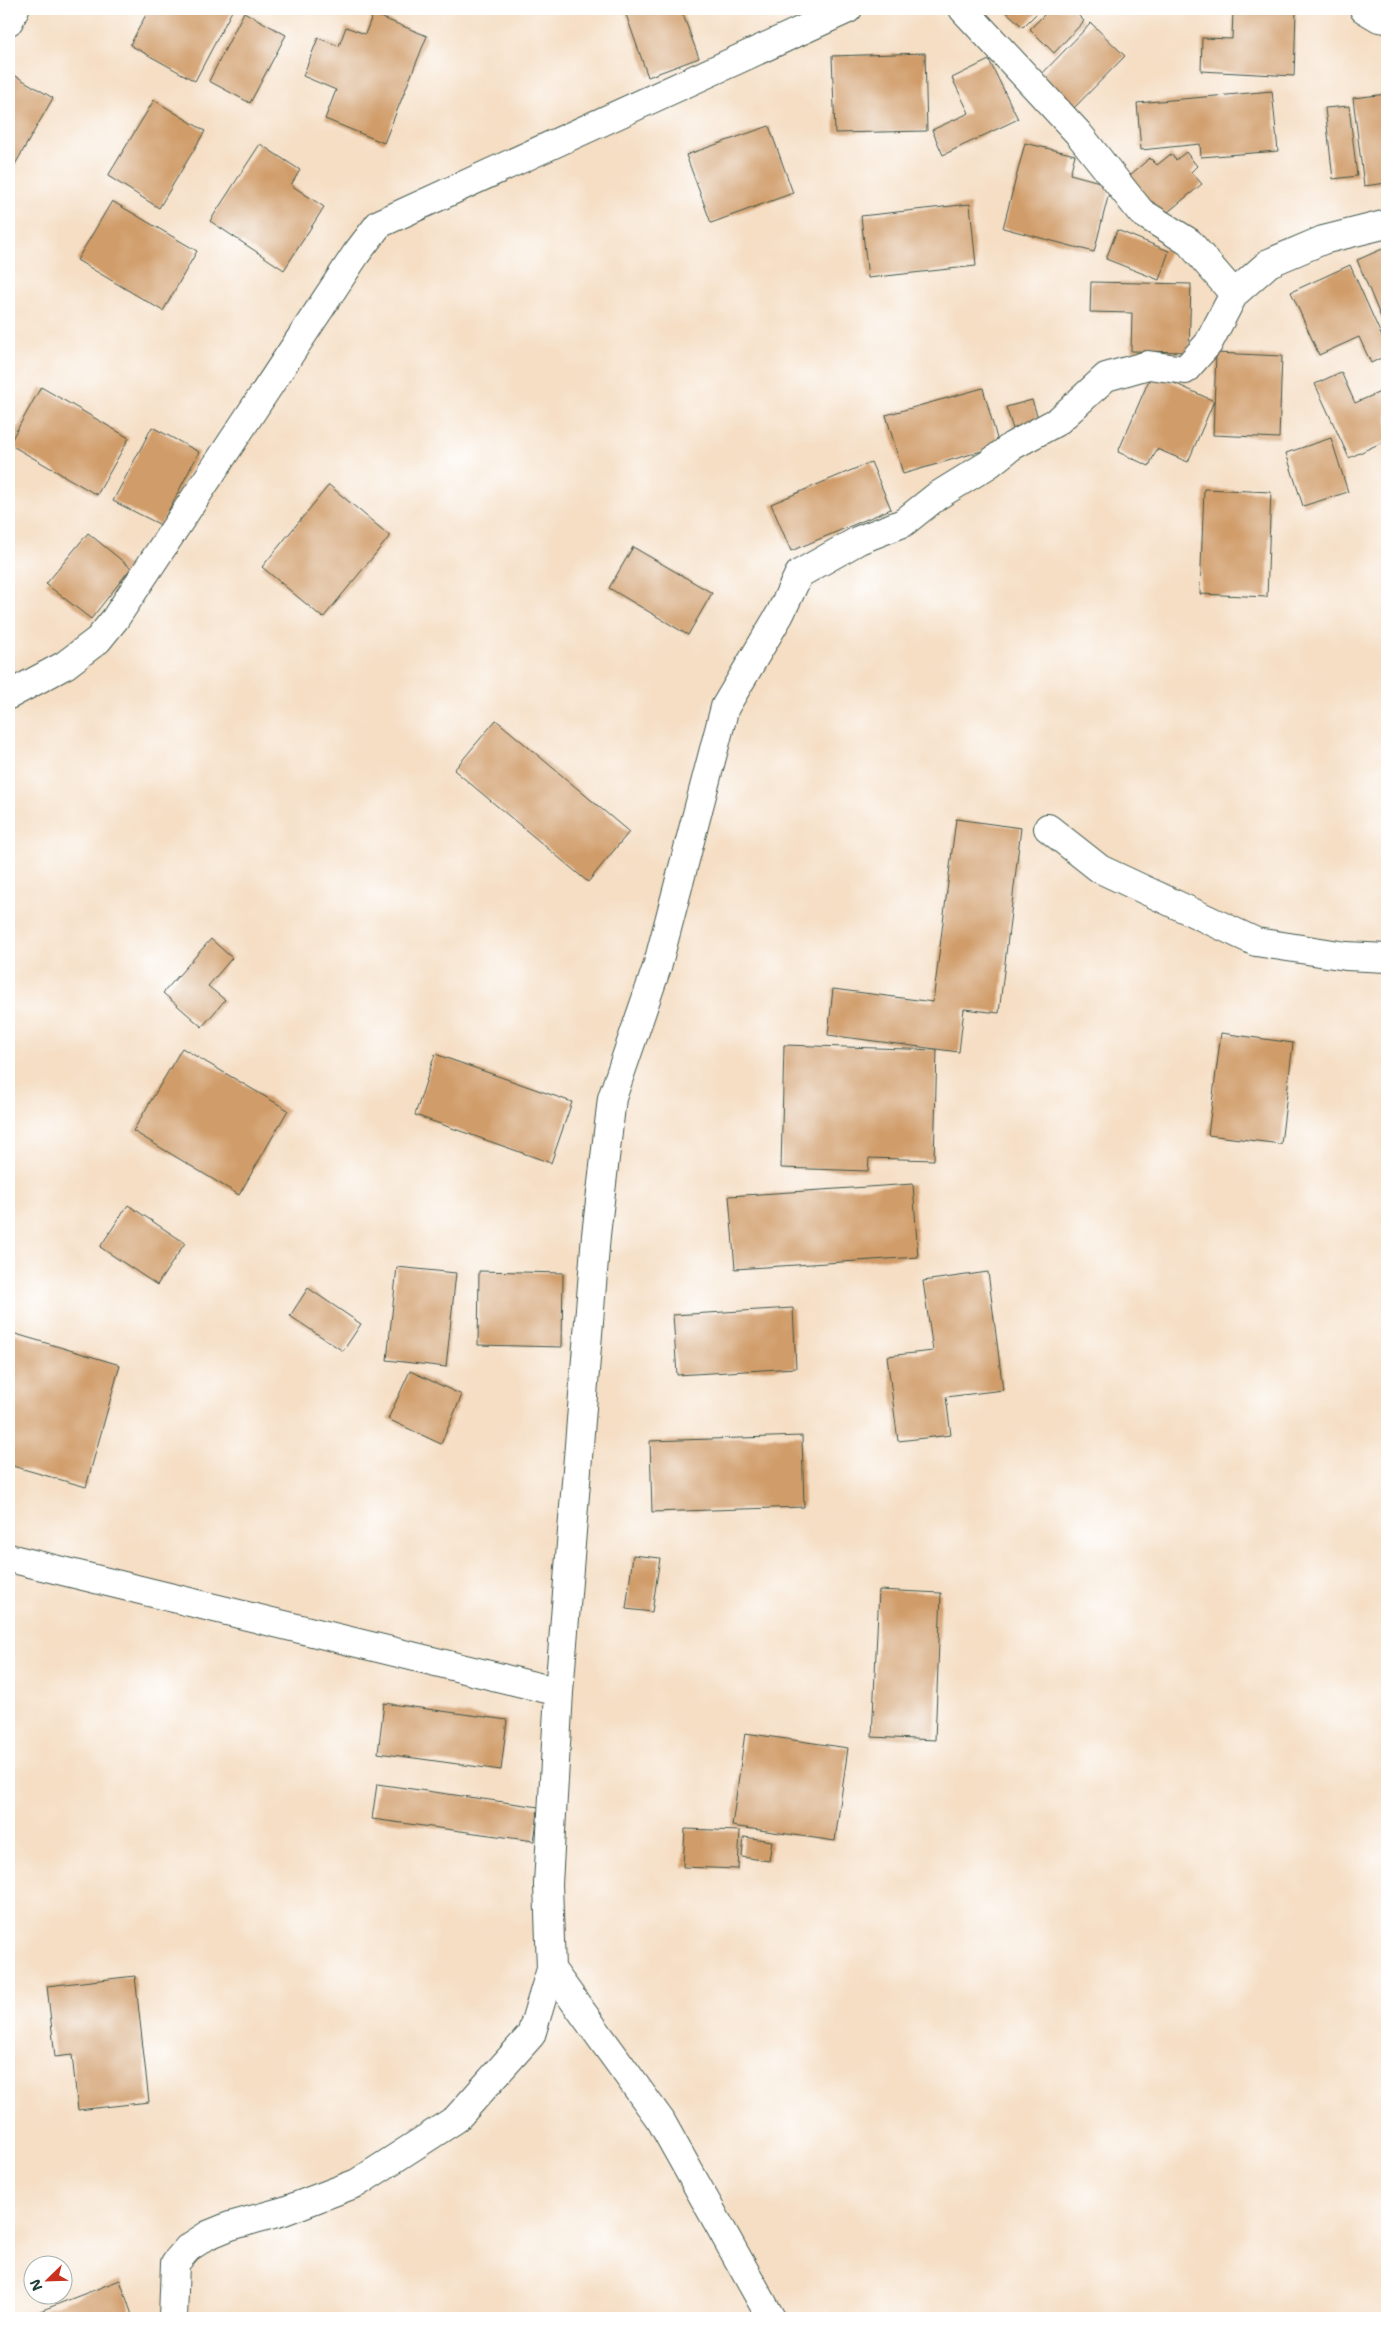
<svg xmlns="http://www.w3.org/2000/svg" width="1396" height="2327" font-family="'Shantell Sans',sans-serif">
	<style>
		.building { fill: #d09c69 }
		.lines { fill: none; stroke-linecap: round; stroke-linejoin: round }
		.minor-casing { stroke: #3f554a; stroke-width: 30 }
		.minor { stroke: #fff; stroke-width: 28 }
	</style>
	<rect width="100%" height="100%" fill="#fff"/>
	<filter id="ink" filterUnits="userSpaceOnUse"><feTurbulence type="fractalNoise" baseFrequency=".02" numOctaves="2"/><feDisplacementMap in="SourceGraphic" scale="10" xChannelSelector="R" yChannelSelector="G"/><feConvolveMatrix kernelMatrix="1 2 1 2 8 2 1 2 1" color-interpolation-filters="sRGB"/></filter>
	<filter id="wash" filterUnits="userSpaceOnUse"><feTurbulence type="fractalNoise" baseFrequency=".0096" numOctaves="4" result="noise"/><feDisplacementMap in="SourceGraphic" scale="20" xChannelSelector="R" yChannelSelector="G"/><feGaussianBlur stdDeviation="1.12" result="paint"/><feColorMatrix in="noise" values="0 0 0 0 0 0 0 0 0 0 0 0 0 0 0 0 0 1.4 0 .05"/><feComposite in="paint" operator="in"/></filter>
	<g filter="url(#wash)">
		<rect width="100%" height="100%" fill="#f5dec4"/>
		<g id="blocks">
			<path class="building" d="M149,9H233L195,81L130,45Z
				M624,9H681L699,58L648,77Z
				M1003,9H1041L1023,27Z
				M1050,9H1072L1084,21L1054,53L1030,29Z
				M1233,9L1296,11L1294,76L1201,71L1202,38L1232,39Z
				M244,12L286,35L250,103L209,81Z
				M373,14L427,36L384,143L325,119L336,90L303,76L318,38L339,46L346,27L365,34Z
				M1091,23L1125,56L1071,111L1038,78Z
				M925,53L927,131L835,133L832,56Z
				M989,60L1018,119L943,155L932,130L969,113L952,78Z
				M9,72L53,98L9,175Z
				M1272,91L1278,151L1201,157L1200,144L1141,150L1137,103Z
				M1387,94V183L1364,186L1353,98Z
				M154,100L205,131L159,208L108,176Z
				M1349,106L1357,176L1333,179L1325,108Z
				M769,126L793,193L711,223L686,155Z
				M1025,143L1075,155L1070,174L1111,185L1094,252L1003,228Z
				M260,144L300,170L291,185L324,207L284,270L210,221Z
				M1186,152L1197,166L1191,172L1202,184L1157,221L1124,180L1150,158L1157,165L1171,154L1176,160Z
				M112,201L197,251L163,311L77,260Z
				M970,204L976,266L868,278L861,216Z
				M1117,230L1169,251L1159,280L1106,259Z
				M1387,247V332L1357,260Z
				M1350,265L1387,348V355L1371,363L1359,337L1319,355L1291,292Z
				M1091,282L1191,284L1189,352L1131,351L1132,313L1090,312Z
				M1216,353L1282,356L1279,438L1213,435Z
				M1341,372L1355,403L1387,389V440L1349,458L1315,384Z
				M1152,373L1214,401L1188,462L1157,449L1149,466L1118,452Z
				M41,387L129,438L97,495L9,444Z
				M983,388L999,446L903,474L886,415Z
				M1032,400L1040,424L1014,432L1006,407Z
				M152,427L199,452L161,525L113,501Z
				M1331,438L1348,492L1303,506L1286,453Z
				M871,462L891,509L791,551L771,504Z
				M329,485L390,536L323,618L262,567Z
				M1204,489L1271,492L1267,597L1200,594Z
				M88,533L131,568L91,619L46,584Z
				M633,547L712,593L688,635L609,588Z
				M496,720L629,832L588,882L454,770Z
				M956,819L1021,828L999,1013L964,1009L959,1052L828,1035L833,989L933,1002Z
				M211,939L232,958L208,986L225,1000L202,1027L163,993Z
				M1221,1033L1293,1043L1281,1144L1208,1135Z
				M784,1045L937,1050L934,1160L869,1158L868,1171L781,1168Z
				M182,1048L288,1110L239,1195L133,1131Z
				M435,1054L572,1102L551,1163L415,1115Z
				M913,1184L918,1257L735,1269L729,1196Z
				M128,1205L185,1243L157,1285L100,1247Z
				M397,1267L456,1273L446,1367L387,1360Z
				M479,1271L563,1273L562,1347L478,1345Z
				M988,1272L1003,1390L946,1397L951,1435L898,1441L887,1356L933,1351L923,1281Z
				M308,1288L361,1324L343,1351L290,1316Z
				M793,1308L796,1368L677,1375L673,1315Z
				M9,1332L120,1365L86,1487L9,1465Z
				M410,1371L462,1395L441,1444L388,1419Z
				M802,1436L804,1507L652,1512L650,1441Z
				M633,1555L660,1558L652,1612L626,1609Z
				M879,1590L941,1593L935,1740L872,1737Z
				M384,1703L507,1720L501,1770L378,1753Z
				M745,1733L848,1748L835,1841L732,1826Z
				M377,1784L539,1807L534,1841L372,1819Z
				M685,1829L740,1831L738,1869L683,1867Z
				M744,1837L772,1841L769,1861L742,1857Z
				M135,1976L149,2102L78,2110L72,2055L55,2057L47,1986Z
				M120,2280L133,2318H22Z"/>
		</g>
	</g>
	<g filter="url(#ink)">
		<use href="#blocks" fill-opacity="0" stroke="#3f554a" stroke-width="1"/>
		<g class="lines">
			<g class="minor-casing">
				<path id="minor" d="M963,9L1078,133L1141,212L1189,242L1234,294
					M1364,9L1379,18L1387,19
					M9,21L15,9
					M9,695L65,665L98,640L115,619L356,254L379,224L848,9
					M1048,828L1100,869L1256,942L1346,956L1387,958
					M9,1558L559,1692
					M551,1969L661,2121L771,2318
					M173,2318L175,2263L188,2248L208,2235L230,2226L284,2211L357,2183L456,2119L531,2035L551,1969L548,1884L559,1692L596,1235L612,1098L657,967L725,707L780,614L799,574L859,540L903,523L937,496L989,464L1012,446L1058,421L1106,377L1148,365L1185,370L1208,344L1234,294L1269,263L1323,240L1387,224"/>
			</g>
			<use href="#minor" class="minor"/>
		</g>
	</g>
	<rect width="1396" height="2327" fill="none" stroke="#fff" stroke-width="30"/>
	<g transform="translate(48 2280) rotate(247)"><circle r="24" fill="#ffffff" stroke="#a5b1ae"/>
	<path d="M0-4L9 19L0 12L-9 19Z" fill="#c8321e"/>
	<text y="-8" font-size="14" font-weight="bold" text-anchor="middle" fill="#1f3d34">N</text>
	</g>
</svg>
